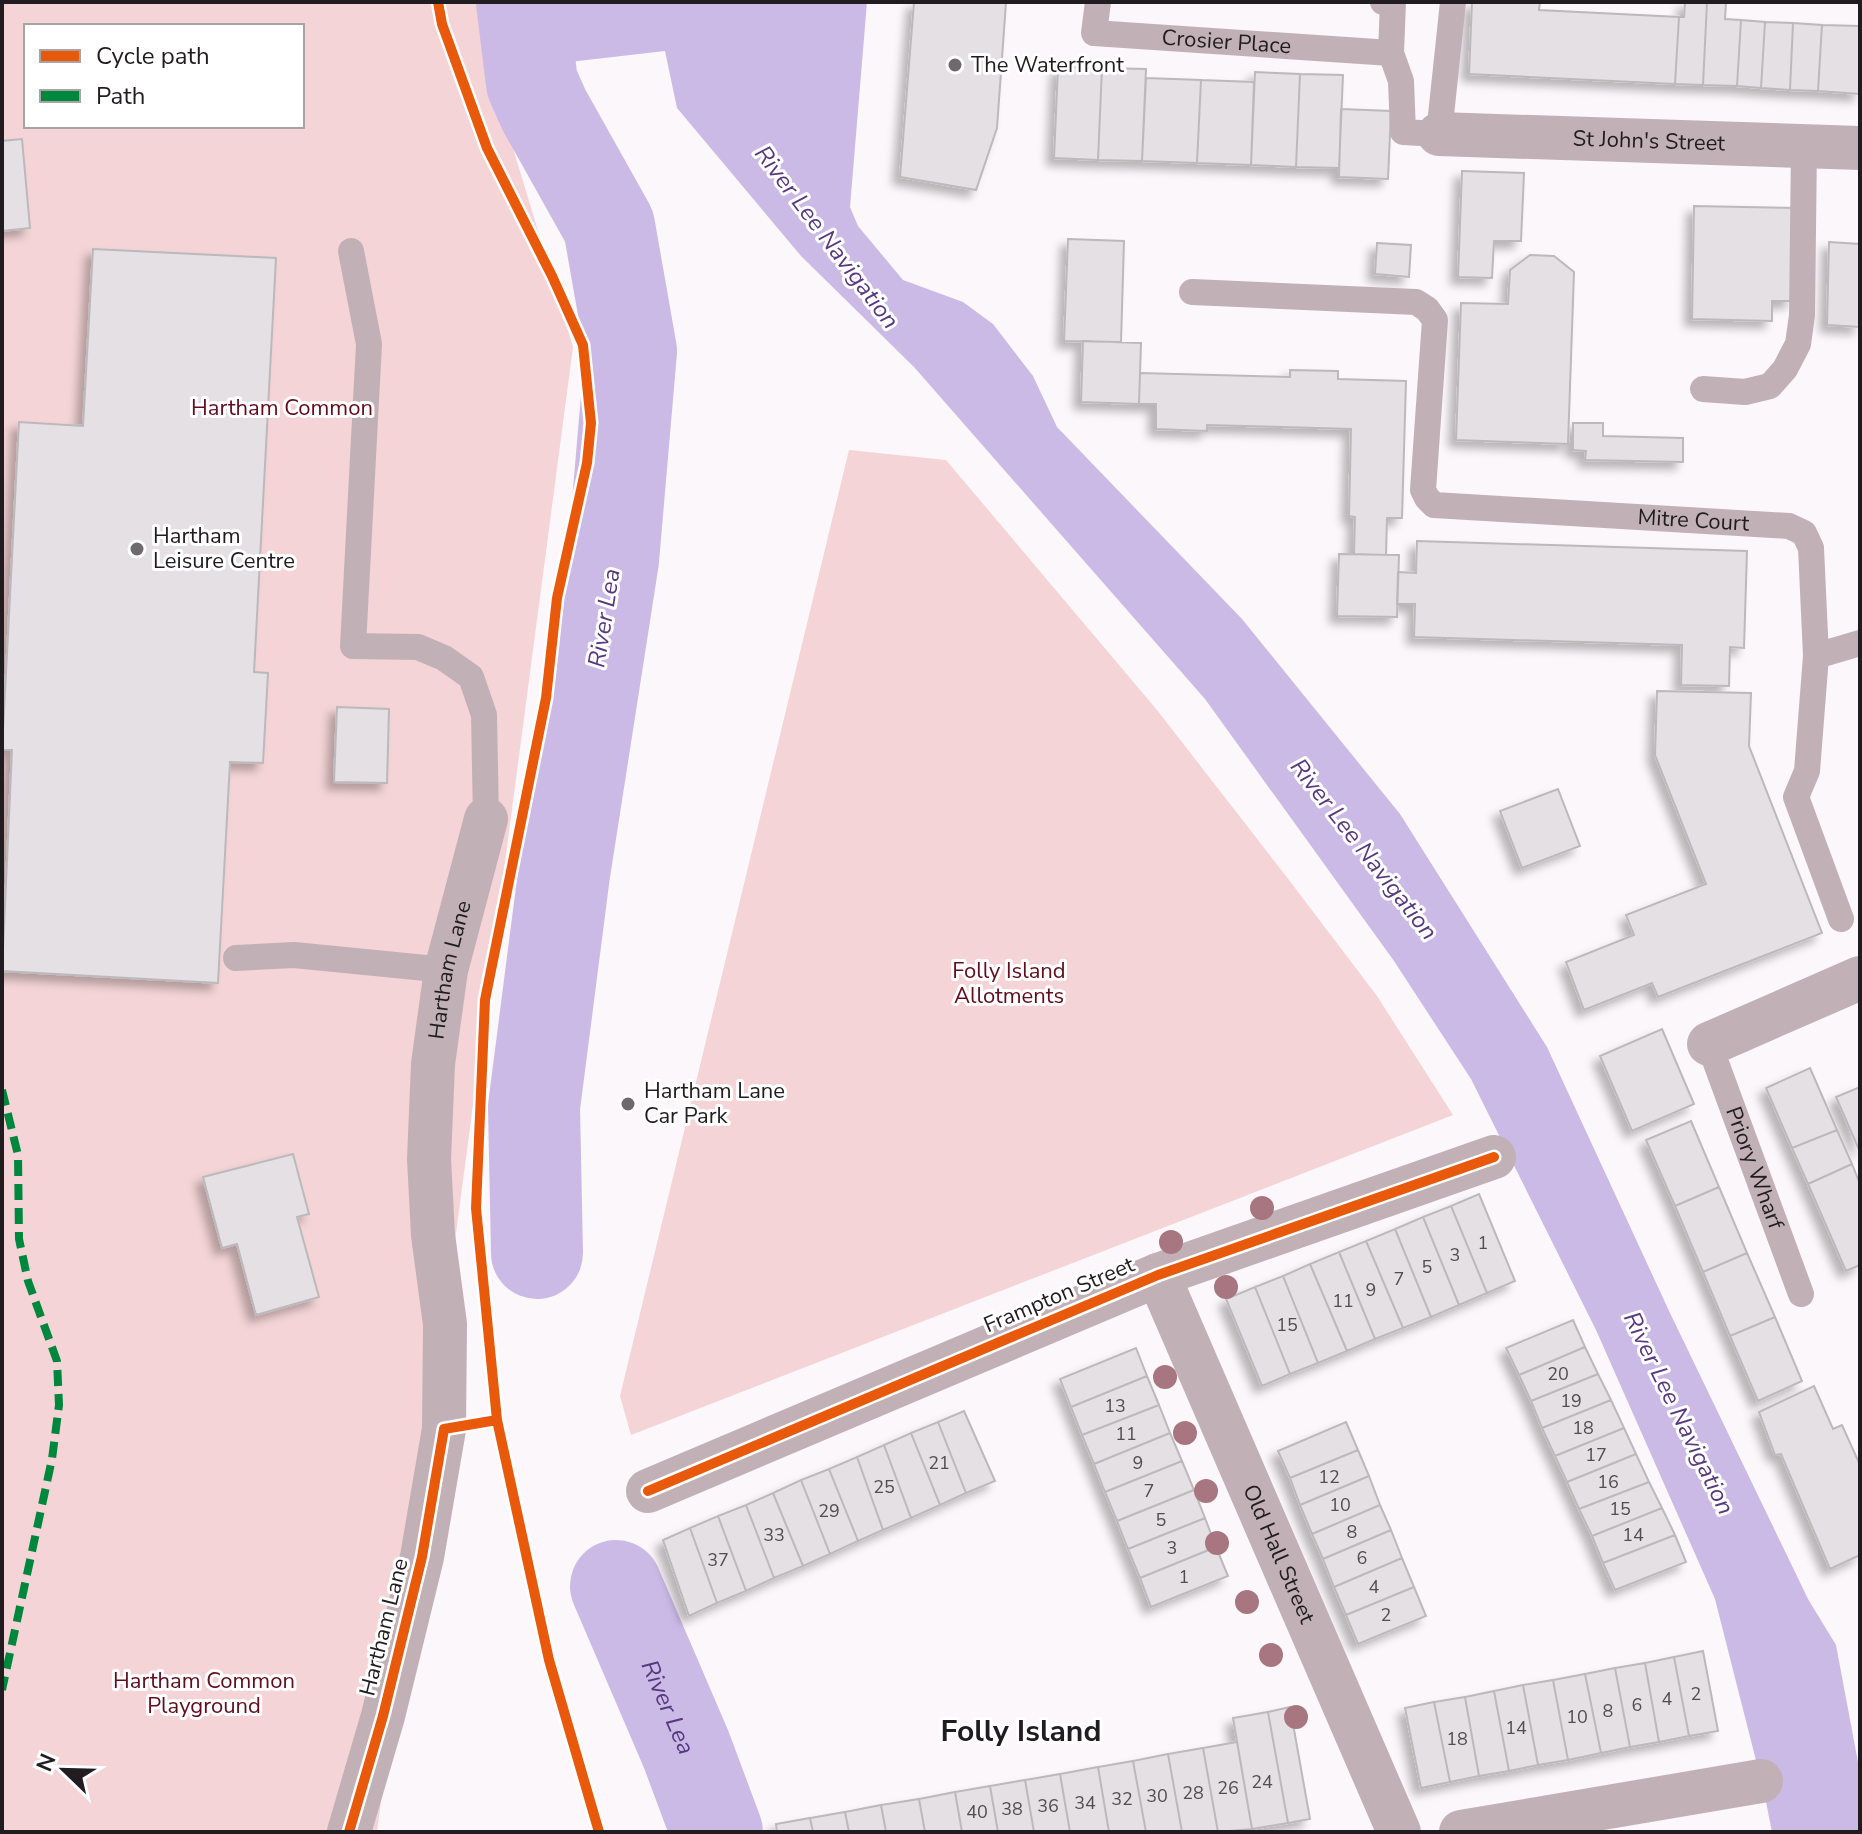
<svg xmlns="http://www.w3.org/2000/svg" width="1862" height="1834" font-family="'Nunito Sans',sans-serif">
	<style>
		.green { fill: #f4d4d6; fill-rule: evenodd }
		.water { fill: #cbbae6 }
		.lines { fill: none; stroke-linecap: round; stroke-linejoin: round }
		.river { stroke: #cbbae6; stroke-width: 92 }
		.building { fill: #e4e0e3; stroke: #bcb9bc; stroke-width: 2; filter: url(#shadow) }
		.service { stroke: #c1b1b7; stroke-width: 26 }
		.minor { stroke: #c1b1b7; stroke-width: 44 }
		.quiet { stroke: #00873e; stroke-width: 8; stroke-dasharray: 16 8; stroke-linecap: butt }
		.cycleway-casing { stroke: #fff; stroke-width: 15 }
		.cycleway { stroke: #e8590c; stroke-width: 10 }
		.tree { fill: #a87681 }
		.poi-dot { fill: #6d696c; stroke: #fff; stroke-width: 3 }
		.labels { text-anchor: middle; dominant-baseline: central; stroke-width: 6; stroke-linejoin: round; paint-order: stroke }
		.number-label { font-size: 18px; fill: #514d50 }
		.street-label { font-size: 22px; fill: #201c1f; stroke: #fff }
		.poi-label { font-size: 22px; fill: #201c1f; stroke: #fff; text-anchor: start }
		.park-label { font-size: 22px; fill: #630c1e; stroke: #fff }
		.water-label { font-size: 24px; font-style: italic; fill: #573881; stroke: #fff }
		.district-label { font-size: 30px; font-weight: bold; fill: #201c1f; stroke: #fff }
	</style>
	<defs>
		<filter id="shadow"><feDropShadow dx="-7" dy="7" stdDeviation="4" flood-color="#0004"/></filter>
	</defs>
	<rect width="100%" height="100%" fill="#fcf7fa"/>
	<path class="green" d="M2,2H479L484,52L573,347L377,1832H2ZM26,26H302V126H26Z
		M849,450L946,460L1157,710L1289,880L1377,996L1453,1115L631,1435L620,1396Z"/>
	<path class="water" d="M545,2H867L850,207L858,226L903,280L963,302L993,324L1033,376L1057,427L1242,619L1400,814L1547,1047L1670,1313L1808,1599L1836,1645L1860,1773V1832H1772L1764,1792L1715,1599L1596,1330L1471,1079L1394,961L1205,699L914,367L801,256L677,108L665,51L552,64Z"/>
	<g class="lines">
		<g class="river">
			<path d="M522,2L532,83L544,110L609,226L631,351L613,560L564,874L534,1107L537,1253"/>
			<path id="s1" d="M616,1586L686,1749L717,1832"/>
		</g>
	</g>
	<path class="building" d="M914,2H1006L997,128L976,190L900,177Z
		M1472,2H1540L1539,10L1679,17L1675,84L1469,74Z
		M1685,2H1707L1703,85L1675,84L1679,17H1684Z
		M1707,2H1726L1725,19L1741,20L1737,86L1703,85Z
		M1741,20L1765,22L1761,88L1737,86Z
		M1765,22L1793,23L1790,90L1761,88Z
		M1793,23L1822,25L1818,91L1790,90Z
		M1822,25L1860,26V94L1818,91Z
		M1058,67L1102,68L1098,160L1054,158Z
		M1102,68L1146,69L1142,161L1098,160Z
		M1255,72L1300,74L1296,167L1251,165Z
		M1300,74L1343,75L1339,168L1296,167Z
		M1146,78L1201,80L1197,163L1142,161Z
		M1201,80L1254,82L1251,165L1197,163Z
		M1341,109L1391,111L1388,179L1339,177Z
		M22,139L30,228L2,231V141Z
		M1462,171L1524,173L1521,241H1494L1492,278L1458,277Z
		M1694,206L1795,208L1792,301H1772V321L1692,319Z
		M1068,239L1124,241L1121,342L1064,341Z
		M1829,242L1860,244V327L1827,325Z
		M1377,243L1411,245L1409,277L1375,274Z
		M93,249L276,258L254,672L268,673L263,763L230,762L218,983L2,971L12,750H2L19,422L83,426Z
		M1530,255L1554,256L1574,272L1568,444L1456,440L1461,303L1508,304L1510,270Z
		M1083,341L1141,343L1139,404L1081,402Z
		M1290,370L1338,371V379L1406,381L1402,518H1387L1386,555L1354,554L1355,517L1349,516L1351,429L1207,425V431L1156,429V404H1139L1140,373L1290,377Z
		M1573,423H1603V436L1683,438V462L1585,460L1586,451L1573,450Z
		M1417,541L1747,551L1744,648L1730,647L1729,686L1681,685L1682,645L1414,637L1415,604H1397L1398,572L1416,573Z
		M1339,554L1399,555L1397,617L1337,616Z
		M1657,691L1751,693L1749,746L1822,933L1658,997L1652,983L1584,1010L1566,962L1634,935L1626,915L1706,884L1655,755Z
		M337,707L389,709L387,783L334,782Z
		M1558,789L1580,846L1522,868L1500,811Z
		M1662,1029L1694,1104L1632,1131L1600,1056Z
		M1810,1068L1837,1130L1792,1148L1766,1088Z
		M1860,1087V1152L1836,1097Z
		M1691,1121L1719,1187L1675,1206L1646,1140Z
		M1837,1130L1852,1164L1808,1184L1792,1148Z
		M293,1154L309,1214L297,1217L319,1297L256,1315L237,1244L222,1248L203,1177Z
		M1852,1164L1860,1184V1265L1846,1271L1808,1184Z
		M1719,1187L1747,1253L1703,1272L1675,1206Z
		M1479,1194L1515,1281L1487,1293L1451,1206Z
		M1451,1206L1487,1293L1459,1305L1423,1217Z
		M1423,1217L1459,1305L1431,1317L1395,1229Z
		M1395,1229L1431,1317L1403,1328L1366,1241Z
		M1366,1241L1403,1328L1375,1339L1339,1252Z
		M1339,1252L1375,1339L1347,1351L1310,1264Z
		M1747,1253L1775,1317L1730,1336L1703,1272Z
		M1310,1264L1347,1351L1318,1363L1283,1276Z
		M1283,1276L1318,1363L1290,1374L1255,1287Z
		M1255,1287L1290,1374L1262,1386L1226,1299Z
		M1775,1317L1802,1381L1758,1401L1730,1336Z
		M1573,1320L1585,1347L1519,1375L1506,1348Z
		M1585,1347L1598,1374L1531,1401L1519,1375Z
		M1136,1348L1147,1376L1071,1407L1060,1379Z
		M1598,1374L1611,1400L1542,1428L1531,1401Z
		M1147,1376L1159,1405L1082,1435L1071,1407Z
		M1814,1386L1833,1429L1842,1425L1860,1465V1555L1830,1569L1781,1454L1775,1455L1759,1412Z
		M1611,1400L1624,1428L1555,1456L1542,1428Z
		M1159,1405L1170,1433L1094,1464L1082,1435Z
		M964,1411L995,1481L966,1493L938,1422Z
		M938,1422L966,1493L940,1505L911,1433Z
		M1346,1422L1358,1450L1290,1478L1278,1451Z
		M1624,1428L1636,1454L1567,1482L1555,1456Z
		M911,1433L940,1505L911,1518L884,1445Z
		M1170,1433L1182,1461L1105,1492L1094,1464Z
		M884,1445L911,1518L883,1530L857,1457Z
		M1358,1450L1369,1476L1300,1505L1290,1478Z
		M1636,1454L1649,1482L1579,1509L1567,1482Z
		M857,1457L883,1530L858,1541L829,1469Z
		M1182,1461L1194,1490L1117,1521L1105,1492Z
		M829,1469L858,1541L830,1554L801,1480Z
		M1369,1476L1380,1505L1312,1534L1300,1505Z
		M801,1480L830,1554L803,1566L773,1493Z
		M1649,1482L1662,1508L1592,1536L1579,1509Z
		M1194,1490L1205,1518L1128,1549L1117,1521Z
		M773,1493L803,1566L774,1578L746,1505Z
		M746,1505L774,1578L746,1591L718,1516Z
		M1380,1505L1391,1530L1323,1559L1312,1534Z
		M1662,1508L1675,1535L1603,1563L1592,1536Z
		M718,1516L746,1591L717,1603L690,1528Z
		M1205,1518L1216,1547L1140,1578L1128,1549Z
		M690,1528L717,1603L689,1616L663,1540Z
		M1391,1530L1402,1558L1334,1587L1323,1559Z
		M1675,1535L1686,1562L1615,1590L1603,1563Z
		M1216,1547L1228,1576L1151,1607L1140,1578Z
		M1402,1558L1414,1587L1346,1615L1334,1587Z
		M1414,1587L1426,1616L1358,1644L1346,1615Z
		M1703,1651L1718,1731L1689,1736L1674,1657Z
		M1674,1657L1689,1736L1659,1742L1645,1663Z
		M1645,1663L1659,1742L1630,1747L1615,1668Z
		M1615,1668L1630,1747L1601,1753L1585,1674Z
		M1585,1674L1601,1753L1568,1760L1553,1680Z
		M1553,1680L1568,1760L1538,1765L1523,1685Z
		M1523,1685L1538,1765L1509,1771L1494,1691Z
		M1494,1691L1509,1771L1479,1776L1465,1697Z
		M1465,1697L1479,1776L1450,1782L1434,1702Z
		M1434,1702L1450,1782L1421,1788L1405,1708Z
		M1290,1707L1310,1819L1288,1823L1268,1712Z
		M1268,1712L1288,1823L1252,1829L1233,1718Z
		M1237,1742L1252,1829L1218,1832L1203,1748Z
		M1203,1748L1218,1832H1182L1168,1754Z
		M1168,1754L1182,1832H1146L1133,1761Z
		M1133,1761L1146,1832H1109L1098,1767Z
		M1098,1767L1109,1832H1070L1060,1774Z
		M1060,1774L1070,1832H1034L1025,1780Z
		M1025,1780L1034,1832H998L990,1786Z
		M990,1786L998,1832H962L955,1792Z
		M955,1792L962,1832H925L919,1799Z
		M919,1799L925,1832H886L881,1805Z
		M881,1805L886,1832H849L845,1812Z
		M845,1812L849,1832H813L810,1818Z
		M810,1818L813,1832H777L776,1824Z"/>
	<g class="lines">
		<g class="service">
			<path id="s2" d="M1098,2L1094,33L1391,53"/>
			<path d="M1383,2H1393L1391,53L1401,81L1403,132L1439,134L1453,2"/>
			<path d="M351,251L369,344L353,646L418,647L444,658L471,677L484,715L486,819"/>
			<path id="s3" d="M1192,292L1416,302L1427,309L1435,320L1423,490L1427,498L1434,505L1789,526L1804,533L1811,548L1816,656L1860,643"/>
			<path d="M1703,389L1745,392L1770,386L1785,369L1798,344L1802,315L1804,146"/>
			<path d="M1816,656L1807,771L1796,797L1841,919"/>
			<path d="M236,958L294,955L446,970"/>
			<path id="s4" d="M1709,1044L1801,1294"/>
		</g>
		<g class="minor">
			<path id="s5" d="M1439,134L1860,148"/>
			<path d="M1709,1044L1860,978"/>
			<path id="s6" d="M1158,1275L1399,1832"/>
			<path d="M648,1491L1158,1275L1494,1157"/>
			<path id="s7" d="M349,1832L383,1716L422,1557L444,1429L445,1324L433,1235L429,1159L433,1064L446,970L486,819"/>
			<path d="M1461,1832L1761,1781"/>
		</g>
		<path class="quiet" d="M2,1090L18,1155L19,1239L28,1281L57,1361L59,1405L52,1459L2,1690"/>
		<g class="cycleway-casing">
			<path id="cycleway" d="M438,2L442,24L487,148L552,276L583,345L591,423L587,463L557,598L546,698L485,1000L476,1208L497,1420L549,1660L599,1832
				M648,1491L1158,1275L1494,1157
				M349,1832L383,1716L422,1557L444,1429L497,1420"/>
		</g>
		<use href="#cycleway" class="cycleway"/>
	</g>
	<g class="tree">
		<circle cx="1262" cy="1208" r="12"/>
		<circle cx="1171" cy="1242" r="12"/>
		<circle cx="1226" cy="1287" r="12"/>
		<circle cx="1165" cy="1377" r="12"/>
		<circle cx="1185" cy="1433" r="12"/>
		<circle cx="1206" cy="1491" r="12"/>
		<circle cx="1217" cy="1543" r="12"/>
		<circle cx="1247" cy="1602" r="12"/>
		<circle cx="1271" cy="1655" r="12"/>
		<circle cx="1296" cy="1717" r="12"/>
	</g>
	<g class="poi-dot">
		<circle cx="955" cy="65" r="8"/>
		<circle cx="137" cy="549" r="8"/>
		<circle cx="628" cy="1104" r="8"/>
	</g>
	<g class="labels">
		<g class="number-label">
			<text x="1483" y="1243">1</text>
			<text x="1455" y="1255">3</text>
			<text x="1427" y="1267">5</text>
			<text x="1399" y="1279">7</text>
			<text x="1371" y="1290">9</text>
			<text x="1343" y="1301">11</text>
			<text x="1287" y="1325">15</text>
			<text x="1558" y="1374">20</text>
			<text x="1571" y="1401">19</text>
			<text x="1115" y="1406">13</text>
			<text x="1583" y="1428">18</text>
			<text x="1126" y="1434">11</text>
			<text x="1596" y="1455">17</text>
			<text x="939" y="1463">21</text>
			<text x="1138" y="1463">9</text>
			<text x="1329" y="1477">12</text>
			<text x="1608" y="1482">16</text>
			<text x="884" y="1487">25</text>
			<text x="1149" y="1491">7</text>
			<text x="1340" y="1505">10</text>
			<text x="1620" y="1509">15</text>
			<text x="829" y="1511">29</text>
			<text x="1161" y="1520">5</text>
			<text x="1352" y="1532">8</text>
			<text x="774" y="1535">33</text>
			<text x="1633" y="1535">14</text>
			<text x="1172" y="1548">3</text>
			<text x="1362" y="1558">6</text>
			<text x="718" y="1560">37</text>
			<text x="1184" y="1577">1</text>
			<text x="1374" y="1587">4</text>
			<text x="1386" y="1615">2</text>
			<text x="1696" y="1694">2</text>
			<text x="1667" y="1699">4</text>
			<text x="1637" y="1705">6</text>
			<text x="1608" y="1711">8</text>
			<text x="1577" y="1717">10</text>
			<text x="1516" y="1728">14</text>
			<text x="1457" y="1739">18</text>
			<text x="1262" y="1782">24</text>
			<text x="1228" y="1788">26</text>
			<text x="1193" y="1793">28</text>
			<text x="1157" y="1796">30</text>
			<text x="1122" y="1799">32</text>
			<text x="1085" y="1803">34</text>
			<text x="1048" y="1806">36</text>
			<text x="1012" y="1809">38</text>
			<text x="977" y="1812">40</text>
		</g>
		<g class="street-label">
			<text stroke="none"><textPath href="#s2" startOffset="164">Crosier Place</textPath></text>
			<text stroke="none"><textPath href="#s5" startOffset="210">St John's Street</textPath></text>
			<text stroke="none"><textPath href="#s3" startOffset="700">Mitre Court</textPath></text>
			<text stroke="none"><textPath href="#s7" startOffset="876">Hartham Lane</textPath></text>
			<text stroke="none"><textPath href="#s4" startOffset="132">Priory Wharf</textPath></text>
			<text transform="translate(1059 1295) rotate(-23)">Frampton Street</text>
			<text stroke="none"><textPath href="#s6" startOffset="304">Old Hall Street</textPath></text>
			<text transform="translate(384 1627) rotate(-76)">Hartham Lane</text>
		</g>
		<g class="poi-label">
			<text x="971" y="65">The Waterfront</text>
			<text x="153" y="536">Hartham<tspan x="153" dy="25">Leisure Centre</tspan></text>
			<text x="644" y="1091">Hartham Lane<tspan x="644" dy="25">Car Park</tspan></text>
		</g>
		<g class="park-label">
			<text x="282" y="408">Hartham Common</text>
			<text x="1009" y="971">Folly Island<tspan x="1009" dy="25">Allotments</tspan></text>
			<text x="204" y="1681">Hartham Common<tspan x="204" dy="25">Playground</tspan></text>
		</g>
		<g class="water-label">
			<text transform="translate(827 237) rotate(53)">River Lee Navigation</text>
			<text transform="translate(604 618) rotate(-81)">River Lea</text>
			<text transform="translate(1364 849) rotate(52)">River Lee Navigation</text>
			<text transform="translate(1679 1413) rotate(64)">River Lee Navigation</text>
			<text stroke="none"><textPath href="#s1" startOffset="132">River Lea</textPath></text>
		</g>
		<g class="district-label">
			<text x="1021" y="1731">Folly Island</text>
		</g>
	</g>
	<rect width="1862" height="1834" fill="none" stroke="#201c1f" stroke-width="8"/>
	<rect x="24" y="24" width="280" height="104" fill="#ffffff" stroke="#a6a4a5" stroke-width="2"/>
	<rect x="40" y="50" width="40" height="12" fill="#e8590c" stroke="#a6a4a5" stroke-width="2"/>
	<text x="96" y="64" font-size="24" fill="#201c1f">Cycle path</text>
	<rect x="40" y="90" width="40" height="12" fill="#00873e" stroke="#a6a4a5" stroke-width="2"/>
	<text x="96" y="104" font-size="24" fill="#201c1f">Path</text>
	<g transform="translate(64 1770) rotate(293)" stroke="#ffffff" stroke-width="6" paint-order="stroke">
	<path d="M0-6L14 30L0 20L-14 30Z" fill="#201c1f"/>
	<text y="-12" font-size="22" font-weight="bold" text-anchor="middle" fill="#201c1f">N</text>
	</g>
</svg>
